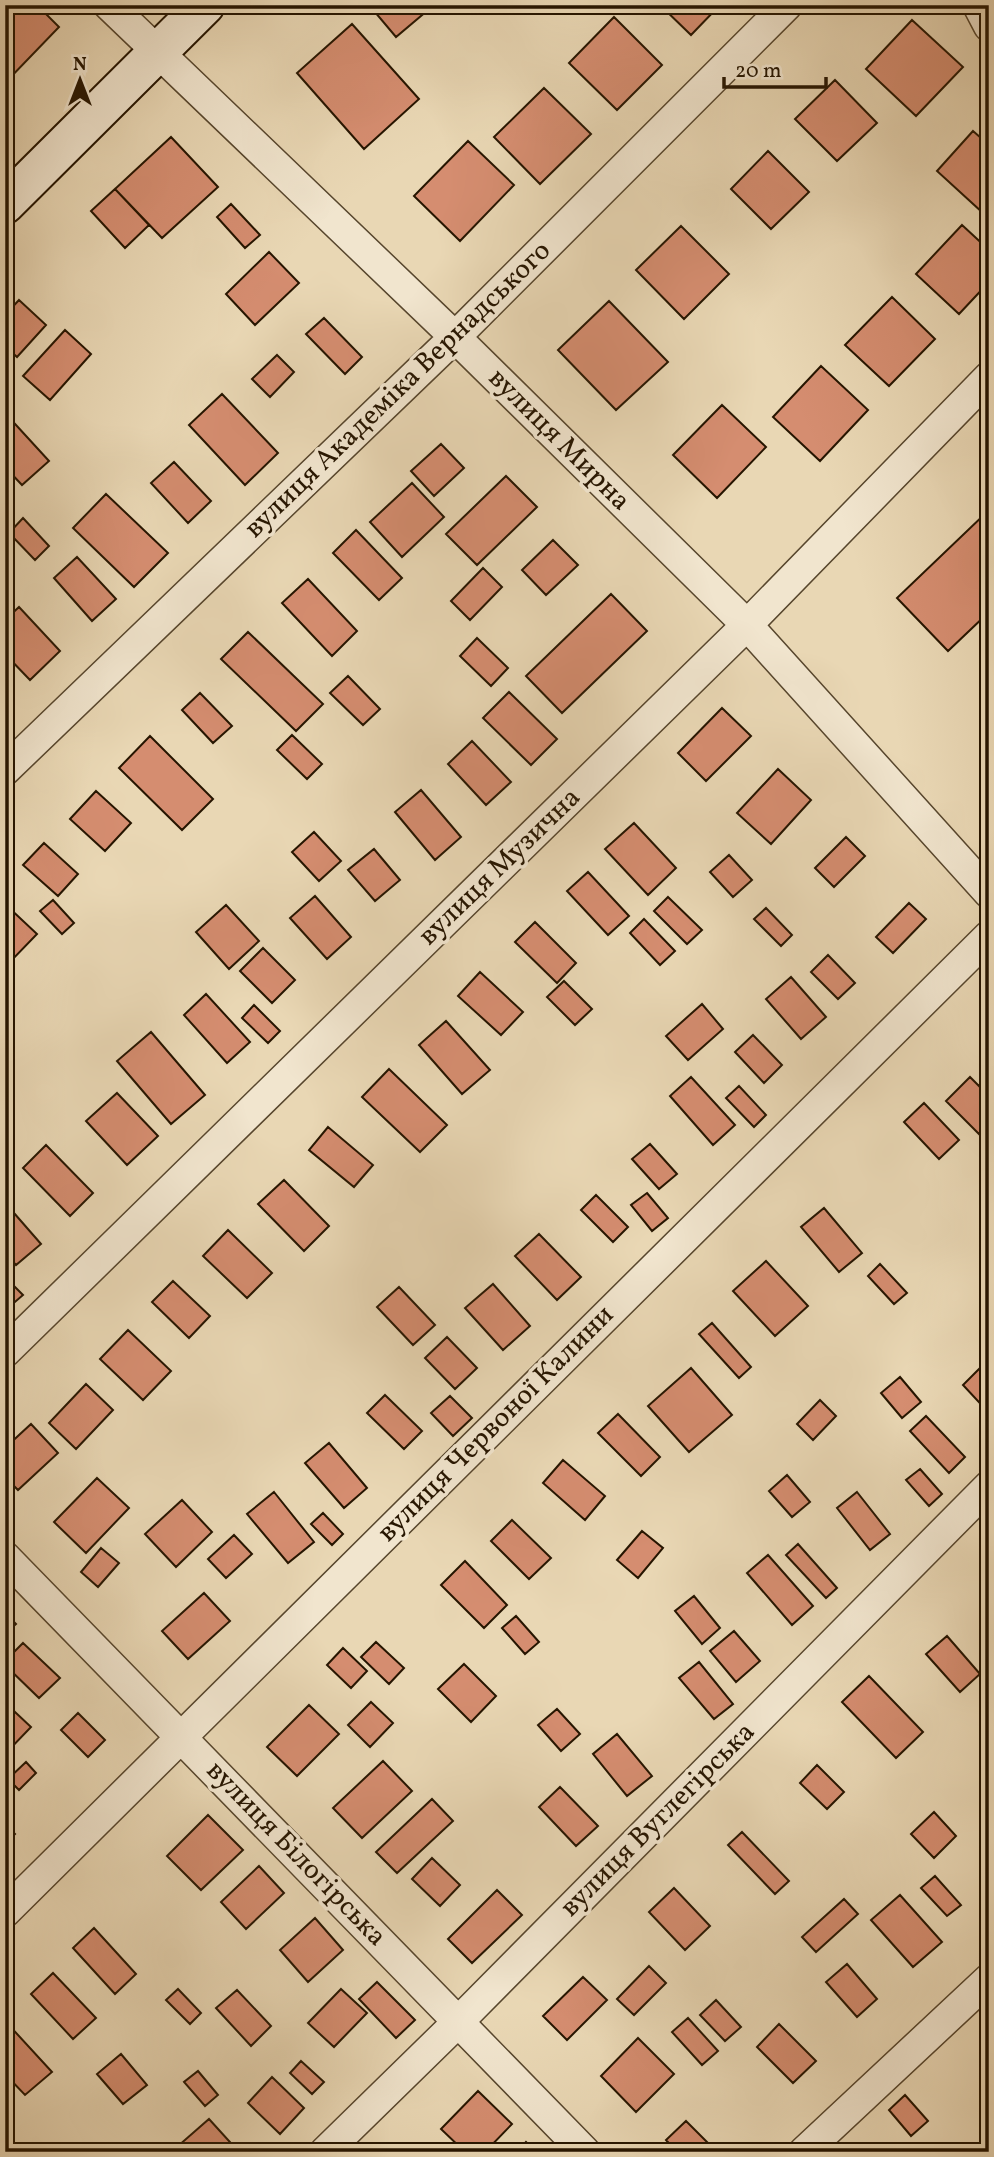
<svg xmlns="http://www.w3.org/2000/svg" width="994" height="2157" font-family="Vollkorn,serif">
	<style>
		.building { fill: #d58d70; stroke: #261500; stroke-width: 2 }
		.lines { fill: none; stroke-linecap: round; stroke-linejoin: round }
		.street-casing { stroke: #57462d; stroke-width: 33 }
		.secondary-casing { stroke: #261500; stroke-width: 42 }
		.street { stroke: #f1e5ce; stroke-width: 30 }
		.secondary { stroke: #f1e5ce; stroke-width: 38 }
		.labels { text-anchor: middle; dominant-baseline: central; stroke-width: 7; stroke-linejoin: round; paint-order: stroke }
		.street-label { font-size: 28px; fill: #261500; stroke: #f1e5ce }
	</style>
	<rect width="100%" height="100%" fill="#e9d7b4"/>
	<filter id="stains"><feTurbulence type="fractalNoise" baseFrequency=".00286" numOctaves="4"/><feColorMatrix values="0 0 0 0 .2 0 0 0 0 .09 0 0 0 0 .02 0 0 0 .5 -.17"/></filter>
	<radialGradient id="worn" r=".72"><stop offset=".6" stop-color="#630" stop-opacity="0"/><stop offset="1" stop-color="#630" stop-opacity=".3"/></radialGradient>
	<path class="building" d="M13,5H37L59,27L5,83V14Z
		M369,5H434L396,37Z
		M660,5H720L691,35Z
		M614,17L662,65L617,110L569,63Z
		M912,20L963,67L916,116L866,69Z
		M352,24L419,99L364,149L297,73Z
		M835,80L877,123L837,161L795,119Z
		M544,88L591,134L540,184L494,137Z
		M973,131L989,145V206L983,213L937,171Z
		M171,137L218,187L162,238L115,189Z
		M468,141L514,185L460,241L414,196Z
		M768,151L809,192L771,229L731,189Z
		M115,189L149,225L125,248L91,211Z
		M231,204L260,235L245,248L217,217Z
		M962,225L989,250V282L959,314L916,274Z
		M681,226L729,274L684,319L636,270Z
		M269,252L299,283L255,325L226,294Z
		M892,297L935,339L889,386L845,345Z
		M19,300L46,325L17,357L5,346V315Z
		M609,301L668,362L616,410L558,350Z
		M324,318L362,357L345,374L306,334Z
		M65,330L91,354L50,400L23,376Z
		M277,355L294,372L270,397L252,379Z
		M821,366L868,410L820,461L773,417Z
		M222,394L278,453L245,485L189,425Z
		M722,405L766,447L717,498L673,455Z
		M5,413L49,461L22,485L5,467Z
		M441,444L464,468L434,496L411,471Z
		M174,462L211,501L188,523L151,483Z
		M506,476L537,507L477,565L446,534Z
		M412,483L444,517L402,557L370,522Z
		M106,494L168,553L134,587L73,528Z
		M989,510V612L948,651L897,598Z
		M23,518L49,546L35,560L9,533Z
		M356,530L402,578L379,600L333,553Z
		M553,540L578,565L546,595L522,570Z
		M77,557L116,599L92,621L54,578Z
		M483,568L502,587L470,620L451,601Z
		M308,579L357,631L332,656L282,603Z
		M611,594L647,631L562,713L526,676Z
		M19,607L60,651L30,680L5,654V620Z
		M248,632L323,704L296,731L221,659Z
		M477,638L508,668L491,686L460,656Z
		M348,676L380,709L363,725L330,693Z
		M509,692L557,739L531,765L483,718Z
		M200,693L232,726L213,743L182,710Z
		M722,708L751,736L706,781L678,753Z
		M292,735L322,764L307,779L277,750Z
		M150,736L213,799L182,830L119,768Z
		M472,741L511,782L486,805L448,764Z
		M778,769L811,800L771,844L737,813Z
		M421,790L461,837L435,860L395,812Z
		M96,791L131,823L105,851L70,819Z
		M634,823L676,868L648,895L605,849Z
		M314,832L341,861L319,881L292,852Z
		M846,837L865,856L834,887L815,868Z
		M44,843L78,874L58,896L23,865Z
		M374,849L400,880L375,901L348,870Z
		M729,855L752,880L733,897L710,872Z
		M588,872L629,916L608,935L567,891Z
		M315,896L351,937L327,959L290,918Z
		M668,897L702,930L687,944L654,911Z
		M53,900L74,923L62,934L40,911Z
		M909,903L926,919L893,953L876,937Z
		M5,904L37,934L10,962L5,958Z
		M226,905L259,941L229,969L196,932Z
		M766,908L792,935L781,946L754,919Z
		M644,919L675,951L660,965L630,933Z
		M535,922L576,963L557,983L515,942Z
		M263,948L295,980L272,1003L240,971Z
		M828,955L855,983L838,999L811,972Z
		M480,972L523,1012L501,1035L458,996Z
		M791,977L826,1017L801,1039L766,999Z
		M564,981L592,1009L575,1025L547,997Z
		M206,994L250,1042L227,1063L184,1015Z
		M702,1004L723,1029L688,1060L666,1036Z
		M254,1005L280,1031L268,1043L242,1018Z
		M446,1021L490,1070L462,1094L419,1045Z
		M151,1032L205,1095L171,1124L117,1061Z
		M753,1035L782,1065L764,1083L735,1052Z
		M389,1069L447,1125L420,1152L362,1097Z
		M989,1076V1124L979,1134L946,1101L970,1077L979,1086Z
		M691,1077L735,1125L713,1145L670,1096Z
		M739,1086L766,1115L754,1127L726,1098Z
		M117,1093L158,1136L127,1165L86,1121Z
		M924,1103L959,1140L939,1159L904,1122Z
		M328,1127L373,1165L354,1187L309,1150Z
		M650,1144L677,1174L659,1189L632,1159Z
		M46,1145L93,1193L70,1216L23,1168Z
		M284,1180L329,1226L304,1251L258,1204Z
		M647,1193L668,1218L652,1231L631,1205Z
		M596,1195L628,1227L613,1242L581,1210Z
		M7,1205L41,1244L16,1265L5,1253V1207Z
		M824,1208L862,1253L839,1272L801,1227Z
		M228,1230L272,1273L247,1298L203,1256Z
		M539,1234L581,1277L557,1300L515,1256Z
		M766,1261L808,1306L775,1336L733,1291Z
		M880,1264L907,1293L894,1304L868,1276Z
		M5,1277L23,1295L8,1308L5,1305Z
		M173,1281L210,1316L189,1338L152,1302Z
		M493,1284L530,1326L503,1350L465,1308Z
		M399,1287L435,1325L413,1345L377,1307Z
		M712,1323L751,1367L739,1378L699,1334Z
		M128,1330L171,1371L143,1400L100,1359Z
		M447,1337L477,1368L455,1389L425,1358Z
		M988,1360L989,1361V1413L963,1385Z
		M691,1368L732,1415L689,1452L648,1406Z
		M900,1377L921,1402L902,1418L881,1393Z
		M86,1384L113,1410L76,1449L49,1423Z
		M385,1395L422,1431L404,1449L367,1413Z
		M450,1396L472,1418L453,1436L431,1413Z
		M820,1400L836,1416L813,1440L797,1424Z
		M618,1414L660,1457L641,1476L598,1433Z
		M926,1416L965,1457L949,1473L910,1431Z
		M31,1424L58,1453L18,1490L5,1477V1448Z
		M329,1443L367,1488L344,1508L305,1463Z
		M563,1460L605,1496L585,1520L543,1483Z
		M920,1469L942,1494L929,1506L906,1480Z
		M787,1475L810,1502L792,1517L769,1491Z
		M97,1478L129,1508L86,1553L54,1522Z
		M274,1492L314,1542L288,1563L247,1514Z
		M857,1492L890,1534L870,1550L837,1508Z
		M182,1500L212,1532L176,1567L145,1534Z
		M323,1513L343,1534L332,1545L311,1524Z
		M512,1520L551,1558L529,1579L491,1541Z
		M642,1531L663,1548L638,1578L617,1560Z
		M234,1535L252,1554L226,1578L208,1559Z
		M798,1544L837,1588L826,1598L786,1555Z
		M101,1548L119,1563L98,1587L81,1572Z
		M768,1555L813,1606L792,1625L747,1573Z
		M465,1561L507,1605L484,1628L441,1585Z
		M204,1593L230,1621L188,1659L162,1631Z
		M694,1596L720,1628L702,1644L675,1611Z
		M5,1613L16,1624L5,1634Z
		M516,1616L539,1642L525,1654L502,1628Z
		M734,1631L760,1661L736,1682L710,1651Z
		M947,1636L980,1674L960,1692L926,1654Z
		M376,1642L404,1668L389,1684L361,1657Z
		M23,1643L60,1678L39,1698L5,1665V1661Z
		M343,1648L367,1671L351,1688L327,1665Z
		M699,1662L733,1704L714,1719L679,1678Z
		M464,1664L496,1696L471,1722L438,1689Z
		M869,1676L923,1732L896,1758L842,1702Z
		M371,1702L393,1723L370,1747L348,1725Z
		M309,1705L339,1734L297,1776L267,1747Z
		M557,1709L580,1734L561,1751L538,1725Z
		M15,1712L31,1727L7,1752L5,1722Z
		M78,1713L105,1740L88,1757L61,1730Z
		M617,1734L652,1776L627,1796L593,1754Z
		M383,1761L412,1791L362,1838L333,1808Z
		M26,1762L36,1773L19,1790L8,1779Z
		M817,1765L844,1792L827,1809L800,1783Z
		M560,1787L598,1826L576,1846L539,1807Z
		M432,1799L453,1821L397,1873L376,1852Z
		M934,1812L956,1836L934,1858L911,1834Z
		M208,1815L243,1850L201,1890L167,1856Z
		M5,1824L15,1834L5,1844Z
		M742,1832L789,1881L775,1894L728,1845Z
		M432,1858L460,1885L440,1906L412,1879Z
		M259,1866L284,1893L246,1929L221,1902Z
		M935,1876L961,1905L947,1916L921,1888Z
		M674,1888L710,1926L685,1950L649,1912Z
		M497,1890L522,1915L472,1963L448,1939Z
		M900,1895L942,1942L913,1967L871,1920Z
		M844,1899L858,1914L816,1952L802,1937Z
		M315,1918L343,1950L308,1982L280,1950Z
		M94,1928L136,1974L115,1994L73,1948Z
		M847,1964L877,1999L857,2017L826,1982Z
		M649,1966L666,1983L634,2015L617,1999Z
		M53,1973L96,2018L73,2039L31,1994Z
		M583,1977L607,2000L567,2040L543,2016Z
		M377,1982L415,2020L396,2038L359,1999Z
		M178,1989L201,2013L190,2024L166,2000Z
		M341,1989L367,2013L334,2047L308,2023Z
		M237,1990L271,2026L251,2046L216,2008Z
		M716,2000L741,2027L725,2041L700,2015Z
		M688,2018L718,2051L702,2065L672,2032Z
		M7,2023L52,2072L25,2095L5,2074V2025Z
		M779,2024L816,2061L793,2083L757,2047Z
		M638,2038L674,2074L636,2112L601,2076Z
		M121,2054L147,2085L123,2104L97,2074Z
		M301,2061L324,2082L312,2094L290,2073Z
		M198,2071L218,2095L205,2106L184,2082Z
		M272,2077L304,2108L280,2134L248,2103Z
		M478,2091L512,2124L485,2152H465L441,2129Z
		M905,2095L928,2121L911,2136L889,2110Z
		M209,2119L239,2152H183L178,2146Z
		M686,2121L717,2152H677L666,2140Z
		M526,2142L537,2152H517Z"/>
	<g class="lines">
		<g class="street-casing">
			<path id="street" d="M109,5L455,337L747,625L989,893
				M978,5L989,26
				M5,770L455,337L787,5
				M5,1352L747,625L989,377
				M5,1557L585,2152
				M5,1912L989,936
				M325,2152L459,2021L989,1486
				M804,2152L989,1979"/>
		</g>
		<g class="secondary-casing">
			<path id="secondary" d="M5,204L205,5"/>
		</g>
		<use href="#street" class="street"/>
		<use href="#secondary" class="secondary"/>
	</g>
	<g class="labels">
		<g class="street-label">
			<text transform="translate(398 390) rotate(-44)">вулиця Академіка Вернадського</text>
			<text transform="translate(559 440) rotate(45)">вулиця Мирна</text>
			<text transform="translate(500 867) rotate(-44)">вулиця Музична</text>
			<text transform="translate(496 1424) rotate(-45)">вулиця Червоної Калини</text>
			<text transform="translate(658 1820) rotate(-45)">вулиця Вуглегірська</text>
			<text transform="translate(296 1854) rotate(46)">вулиця Білогірська</text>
		</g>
	</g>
	<rect width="994" height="2157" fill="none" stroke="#e9d7b4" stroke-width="28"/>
	<rect x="7" y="7" width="980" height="2143" fill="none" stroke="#261500" stroke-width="3.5"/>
	<rect x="14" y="14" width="966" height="2129" fill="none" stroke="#261500" stroke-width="2"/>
	<g transform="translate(80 80)" stroke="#f1e5ce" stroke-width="5" paint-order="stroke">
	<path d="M0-5L12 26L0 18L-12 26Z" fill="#261500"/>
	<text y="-10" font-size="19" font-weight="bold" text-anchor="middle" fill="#261500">N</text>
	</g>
	<path d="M724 77v10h102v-10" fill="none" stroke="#261500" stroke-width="3.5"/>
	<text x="735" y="77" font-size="21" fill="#261500" stroke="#f1e5ce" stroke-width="5" paint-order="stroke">20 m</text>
	<rect width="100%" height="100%" filter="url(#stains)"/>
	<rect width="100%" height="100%" fill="url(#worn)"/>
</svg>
